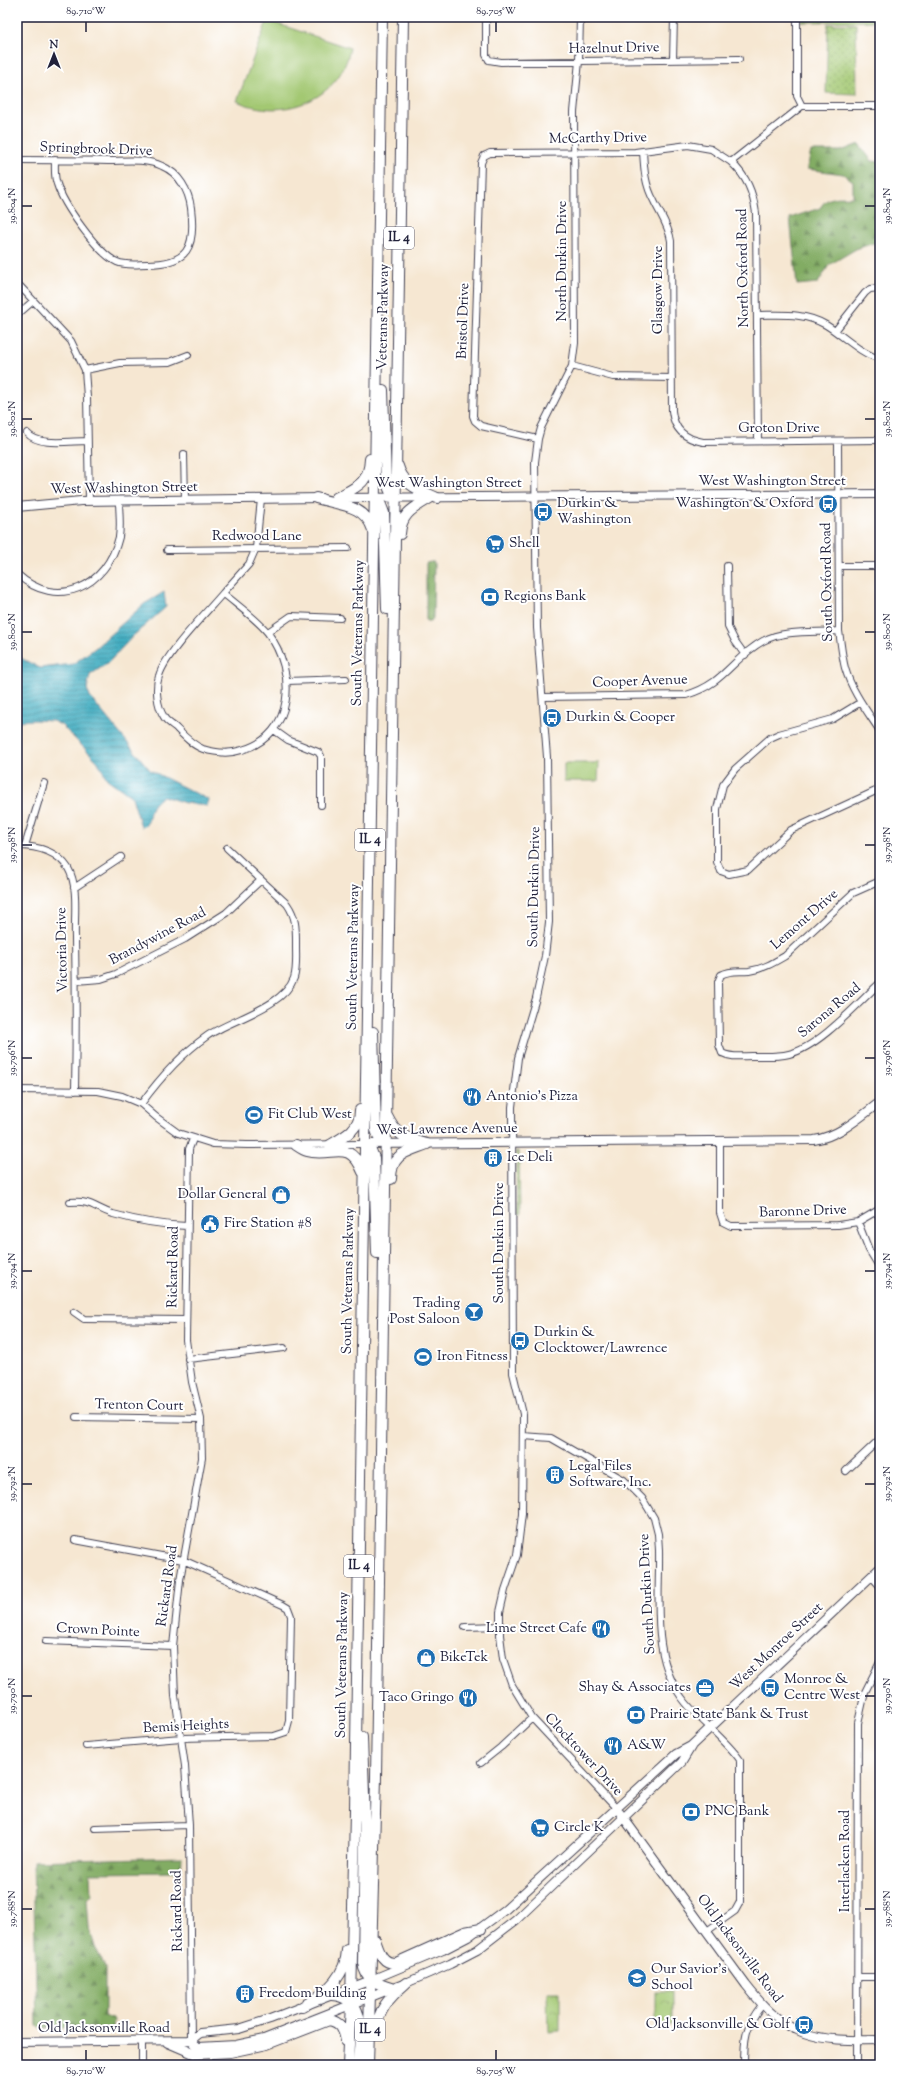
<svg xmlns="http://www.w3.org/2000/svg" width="897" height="2082" font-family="'Sorts Mill Goudy',serif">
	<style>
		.grass { fill: url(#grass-dots); stroke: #627556 }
		.forest { fill: url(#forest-firs); stroke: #526750 }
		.park { fill: url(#park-crowns); stroke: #627556 }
		.pitch { fill: #a3c872; stroke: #627556 }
		.water { fill: url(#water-rules); stroke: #32687e }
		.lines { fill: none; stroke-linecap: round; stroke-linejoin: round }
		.minor-casing { stroke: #424052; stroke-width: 8 }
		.tertiary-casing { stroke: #424052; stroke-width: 10 }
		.trunk-casing { stroke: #424052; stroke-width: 12 }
		.minor { stroke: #fff; stroke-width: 6 }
		.tertiary { stroke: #fff; stroke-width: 8 }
		.trunk { stroke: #fff; stroke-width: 10 }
		.ticks { fill: none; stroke: #22223b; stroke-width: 1.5 }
		.labels { text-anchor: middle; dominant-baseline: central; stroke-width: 4; stroke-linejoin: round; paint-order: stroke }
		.shield { fill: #fff; stroke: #646476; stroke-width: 1 }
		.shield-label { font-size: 13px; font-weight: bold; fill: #22223b }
		.street-label { font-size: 14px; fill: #22223b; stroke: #fff }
		.poi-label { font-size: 14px; fill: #22223b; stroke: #fff; text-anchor: start }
		.neatline { fill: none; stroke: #22223b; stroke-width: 1.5 }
		.ticks-label { font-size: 10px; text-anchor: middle; fill: #22223b }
	</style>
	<defs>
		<pattern id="grass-dots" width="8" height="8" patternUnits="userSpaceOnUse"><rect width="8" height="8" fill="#a3c872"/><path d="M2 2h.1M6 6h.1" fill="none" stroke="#84a25f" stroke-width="1.8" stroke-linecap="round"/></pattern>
		<pattern id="forest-firs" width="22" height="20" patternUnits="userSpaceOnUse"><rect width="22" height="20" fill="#82ac64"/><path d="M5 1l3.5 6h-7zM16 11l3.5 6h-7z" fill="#6a8c54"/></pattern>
		<pattern id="park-crowns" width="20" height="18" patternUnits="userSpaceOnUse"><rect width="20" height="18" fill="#a3c872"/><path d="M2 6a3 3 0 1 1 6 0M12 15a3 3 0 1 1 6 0" fill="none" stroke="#84a25f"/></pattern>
		<pattern id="water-rules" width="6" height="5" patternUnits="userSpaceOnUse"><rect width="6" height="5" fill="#42adc1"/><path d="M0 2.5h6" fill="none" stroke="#378c9e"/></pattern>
	</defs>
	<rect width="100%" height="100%" fill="#fff"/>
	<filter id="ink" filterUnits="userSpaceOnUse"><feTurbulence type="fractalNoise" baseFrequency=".025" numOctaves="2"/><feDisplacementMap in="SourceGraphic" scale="8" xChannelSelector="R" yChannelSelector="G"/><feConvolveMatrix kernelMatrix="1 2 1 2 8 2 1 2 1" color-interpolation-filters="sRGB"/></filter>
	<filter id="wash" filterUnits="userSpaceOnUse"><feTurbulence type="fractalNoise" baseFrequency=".012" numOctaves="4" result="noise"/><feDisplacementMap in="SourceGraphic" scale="16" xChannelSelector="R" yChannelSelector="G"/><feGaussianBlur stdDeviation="0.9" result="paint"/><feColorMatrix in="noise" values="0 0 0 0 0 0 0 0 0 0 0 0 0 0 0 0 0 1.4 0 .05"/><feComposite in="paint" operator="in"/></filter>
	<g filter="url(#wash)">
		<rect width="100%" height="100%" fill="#f6e7d2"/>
		<path class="grass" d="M828,24H856L857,94L826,93Z
			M516,1151H519L520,1216L517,1214Z"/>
		<path class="forest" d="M859,144L872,161L880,162V241L856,249L829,265L818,283L797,285L790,218L820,208C828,194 839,198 853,197V181L843,174L807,169L811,151H841Z
			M431,562H434L433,618L431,621H426V563Z
			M182,1857L181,1872L90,1873L91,1894L87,1899L89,1927L95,1947L105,1967V2016L114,2020L113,2028H40L37,2026L33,1861Z"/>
		<path class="park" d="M802,17H880V21L802,22Z
			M547,1992H560V2031L548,2032Z
			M656,1992H672V2025H656Z"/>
		<path class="pitch" d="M272,22L350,48C341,100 282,122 237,101L266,24Z
			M564,763H599L598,781H564Z"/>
		<path class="water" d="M164,592L166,607L133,636L108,663L90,675L87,689L90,697L150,770L209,800L207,806L185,803L163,796C145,808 153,815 145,826L141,827L132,797L107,779L98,762L61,725L53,721L34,720L17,721V656L40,668L73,664L95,648L144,604Z"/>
	</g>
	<g filter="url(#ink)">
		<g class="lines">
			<g class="minor-casing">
				<path id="minor" d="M486,17V55L489,60
					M580,17L579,61L574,112L575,343L572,366L541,428L538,439L535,462L537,628L547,757L549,922L545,956L536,998L518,1058L512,1107L513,1373L523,1414L522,1514L517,1555L505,1590L500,1612V1635L503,1659L512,1685L532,1718L616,1808
					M797,17V96L802,106
					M489,60L501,62L739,59
					M673,60L674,17
					M802,106H880
					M643,151C644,169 645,185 654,201C660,214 669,226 671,241L672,411C674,430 685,439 703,442L880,440
					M484,156L481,163L473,416L475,421L481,426L538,439
					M484,156L490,153L635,152L688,145L711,149L731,162
					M17,160C47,160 77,160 108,161C125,161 145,158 162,166C179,173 189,191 191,208C196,248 188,264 147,264C138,264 126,266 117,262C98,254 63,204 57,184C54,177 55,168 55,160
					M17,283L71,341L85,370L87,397L89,500
					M17,315L32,302
					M757,315C780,315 805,312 826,325C844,336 859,353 880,359
					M835,331L865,293L870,289L880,288
					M572,366L613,377L672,378
					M85,370L120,363L170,362L188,355
					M27,433C39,447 69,441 87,441
					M758,441L756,213C753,192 747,177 731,162L802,106
					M838,441L839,631C841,644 842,656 845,668C852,692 867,711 880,731
					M184,454L185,500
					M167,550L348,548
					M727,566L728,627L735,641L745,655
					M839,566H880
					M17,574C57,611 107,587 119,537C121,525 119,512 119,500
					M223,593C237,605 257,619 268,633C297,672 295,735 242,750C230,754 216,753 203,749C192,745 183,735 175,727C171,724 166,721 164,717C157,706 155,688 159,676C165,654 207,612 223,593Z
					M223,593L249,564L256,548L261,499
					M268,632L291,616L340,618
					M287,681L346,679
					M543,697L686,695C725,684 732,658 763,641C785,629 815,633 839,631
					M274,730L288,740L318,752L321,756V805
					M17,846C36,846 57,851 68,868C79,887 74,916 75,938C76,989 76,1040 75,1091
					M25,846L44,783
					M721,871L717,862V809L723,785L735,769L770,738L779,734L833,719L861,702
					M721,871L729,874L748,870L791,830L880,789
					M74,888L121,857
					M721,975C730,970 739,972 749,971C763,969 773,963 785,956L853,893L880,881
					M721,975L718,982L719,1045L722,1053
					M76,981L101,979L116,974L185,939L226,913L261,880
					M722,1053C731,1058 742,1056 752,1056C764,1056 777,1057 789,1054C819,1047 857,1004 880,983
					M17,1090L98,1091L122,1096L141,1104L156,1117L178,1133L213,1144L247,1145L365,1144
					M141,1104C160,1078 180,1055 207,1036C230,1020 284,1007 294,978C297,968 296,957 296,947C296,931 297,918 287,904L227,848
					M720,1141V1213L723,1222
					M70,1202C92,1200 94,1208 113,1214C138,1221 162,1225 187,1226
					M723,1222L731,1226L838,1225L858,1222L880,1209
					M858,1222L869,1250L880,1268
					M74,1312L84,1319L186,1320
					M188,1359L284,1348
					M76,1417L201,1419
					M523,1436L551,1438L624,1480L642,1498L654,1518L658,1534L659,1550C660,1602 650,1660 686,1703C701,1721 727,1741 740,1760V1902L735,1911L707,1931
					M846,1471L880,1439
					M75,1540L183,1560L283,1605L288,1608L291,1616L289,1721L286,1732L274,1736L181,1738L86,1746
					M871,1576L880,1586
					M465,1627L500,1626
					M46,1641L173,1646
					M481,1763L501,1747L532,1718
					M95,1828L189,1825
					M858,1977H880
					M191,2040L189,1825L185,1766L175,1696L173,1646L180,1580L202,1458L201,1419L192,1382L186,1340L189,1149L193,1139
					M142,2042V2065
					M744,2065C744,2039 745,2026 762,2005
					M857,2065L858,1723L865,1692L880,1662"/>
			</g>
			<g class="tertiary-casing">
				<path id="tertiary" d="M337,498L880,494
					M17,507L81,501L321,498
					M365,1144L814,1140C840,1136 860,1117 880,1102
					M620,1813L746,1985C788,2039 815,2041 880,2040
					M191,2040L198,2047L236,2045L264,2039L406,1983L450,1964L477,1950L516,1920L682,1762L691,1747
					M17,2042L191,2040L200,2033L239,2029L270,2019L371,1980L443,1950L468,1937L506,1909L676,1754L691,1746L880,1568"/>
			</g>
			<g class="trunk-casing">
				<path id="trunk" d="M383,390L386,482L390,491L395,498
					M398,466C403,485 420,490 437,498
					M316,498C339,505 365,504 373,530
					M336,498C356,487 369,484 370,459
					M375,498L381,505L384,513L387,609
					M400,534C401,513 414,508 430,498
					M373,1032L376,1130L379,1138L385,1144
					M387,1116C397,1137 406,1138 427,1144
					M365,1144L371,1150L374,1158L377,1253
					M296,1145C299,1147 303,1150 307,1151C332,1158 349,1137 363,1172
					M330,1145C346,1136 360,1129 360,1110
					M391,1179C391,1153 407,1152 427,1144
					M362,1737L365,1824L363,1963C365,1979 377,1984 391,1988
					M375,1940C379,1951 382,1964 396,1963L465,1932L481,1929
					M332,1995C370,1998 359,2038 358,2065
					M302,2007C324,1995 346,1977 347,1950
					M376,2033C377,2010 390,1997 406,1983
					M168,2042L196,2054L230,2052L267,2044L329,2020C341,2022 344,2030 346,2041
					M348,2065L351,2003L355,1811L382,17
					M368,2065L376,1777L403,17"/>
			</g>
			<use href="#minor" class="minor"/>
			<use href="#tertiary" class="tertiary"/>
			<use href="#trunk" class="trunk"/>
		</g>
	</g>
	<path class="ticks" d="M86,22V32M496,22V32M22,206H32M865,206H875M22,419H32M865,419H875M22,632H32M865,632H875M22,845H32M865,845H875M22,1058H32M865,1058H875M22,1271H32M865,1271H875M22,1484H32M865,1484H875M22,1696H32M865,1696H875M22,1909H32M865,1909H875M86,2050V2060M496,2050V2060"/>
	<defs>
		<g id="bus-disc" transform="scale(1)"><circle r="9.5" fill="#1f6fb2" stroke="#fff"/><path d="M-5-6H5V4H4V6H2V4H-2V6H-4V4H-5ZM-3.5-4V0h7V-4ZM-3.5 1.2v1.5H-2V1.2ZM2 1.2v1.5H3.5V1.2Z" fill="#fff"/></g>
		<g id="supermarket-disc" transform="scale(1)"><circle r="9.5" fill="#1f6fb2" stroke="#fff"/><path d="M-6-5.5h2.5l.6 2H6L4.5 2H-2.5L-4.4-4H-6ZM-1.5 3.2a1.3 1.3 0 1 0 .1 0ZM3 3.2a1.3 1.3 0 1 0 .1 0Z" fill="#fff"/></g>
		<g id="bank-disc" transform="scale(1)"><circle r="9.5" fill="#1f6fb2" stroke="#fff"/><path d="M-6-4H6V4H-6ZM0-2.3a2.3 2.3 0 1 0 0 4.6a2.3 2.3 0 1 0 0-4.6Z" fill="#fff"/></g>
		<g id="restaurant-disc" transform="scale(1)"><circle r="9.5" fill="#1f6fb2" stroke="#fff"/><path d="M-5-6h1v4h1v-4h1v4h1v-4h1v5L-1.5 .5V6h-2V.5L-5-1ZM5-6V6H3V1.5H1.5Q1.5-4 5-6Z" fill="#fff"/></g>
		<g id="stadium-disc" transform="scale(1)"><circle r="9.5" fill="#1f6fb2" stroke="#fff"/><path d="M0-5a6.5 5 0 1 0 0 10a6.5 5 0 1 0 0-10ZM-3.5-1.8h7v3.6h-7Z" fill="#fff"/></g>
		<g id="building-disc" transform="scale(1)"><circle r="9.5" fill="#1f6fb2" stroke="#fff"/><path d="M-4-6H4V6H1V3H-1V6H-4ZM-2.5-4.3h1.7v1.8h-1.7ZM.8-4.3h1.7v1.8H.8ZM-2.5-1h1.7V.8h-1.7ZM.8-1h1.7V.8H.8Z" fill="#fff"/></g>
		<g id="shop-disc" transform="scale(1)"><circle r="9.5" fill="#1f6fb2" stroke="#fff"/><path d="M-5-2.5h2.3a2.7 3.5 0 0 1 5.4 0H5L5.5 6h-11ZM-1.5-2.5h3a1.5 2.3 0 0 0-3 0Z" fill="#fff"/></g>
		<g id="civic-disc" transform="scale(1)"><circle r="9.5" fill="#1f6fb2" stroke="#fff"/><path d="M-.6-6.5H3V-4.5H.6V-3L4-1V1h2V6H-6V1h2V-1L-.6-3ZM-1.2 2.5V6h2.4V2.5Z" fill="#fff"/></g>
		<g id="bar-disc" transform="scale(1)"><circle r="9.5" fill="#1f6fb2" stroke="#fff"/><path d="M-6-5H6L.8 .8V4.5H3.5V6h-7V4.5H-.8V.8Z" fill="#fff"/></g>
		<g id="office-disc" transform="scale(1)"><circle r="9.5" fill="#1f6fb2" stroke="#fff"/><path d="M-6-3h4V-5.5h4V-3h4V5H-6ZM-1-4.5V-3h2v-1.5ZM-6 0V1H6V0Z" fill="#fff"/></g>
		<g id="school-disc" transform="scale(1)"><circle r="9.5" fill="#1f6fb2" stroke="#fff"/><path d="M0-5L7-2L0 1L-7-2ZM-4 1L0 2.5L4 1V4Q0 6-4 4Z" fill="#fff"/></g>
	</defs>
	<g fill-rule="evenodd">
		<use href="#bus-disc" x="828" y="504"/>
		<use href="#bus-disc" x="543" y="512"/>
		<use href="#supermarket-disc" x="495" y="544"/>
		<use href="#bank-disc" x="490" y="597"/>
		<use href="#bus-disc" x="552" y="718"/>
		<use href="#restaurant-disc" x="472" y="1097"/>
		<use href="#stadium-disc" x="254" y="1115"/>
		<use href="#building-disc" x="493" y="1158"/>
		<use href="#shop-disc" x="281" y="1195"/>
		<use href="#civic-disc" x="210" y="1224"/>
		<use href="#bar-disc" x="474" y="1312"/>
		<use href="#bus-disc" x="520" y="1341"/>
		<use href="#stadium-disc" x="423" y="1357"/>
		<use href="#building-disc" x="555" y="1475"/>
		<use href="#restaurant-disc" x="601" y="1629"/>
		<use href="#shop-disc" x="426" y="1658"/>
		<use href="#office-disc" x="705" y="1688"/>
		<use href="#bus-disc" x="770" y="1688"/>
		<use href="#restaurant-disc" x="468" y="1698"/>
		<use href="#bank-disc" x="636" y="1715"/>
		<use href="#restaurant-disc" x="613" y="1746"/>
		<use href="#bank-disc" x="691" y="1812"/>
		<use href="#supermarket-disc" x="540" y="1828"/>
		<use href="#school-disc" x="637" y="1978"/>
		<use href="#building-disc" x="245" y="1994"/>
		<use href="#bus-disc" x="804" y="2025"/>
	</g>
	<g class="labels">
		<g class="shield">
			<rect x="384" y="227" width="30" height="22" rx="3"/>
			<rect x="355" y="829" width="30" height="22" rx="3"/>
			<rect x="344" y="1555" width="30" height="22" rx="3"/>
			<rect x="355" y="2019" width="30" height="22" rx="3"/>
		</g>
		<g class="shield-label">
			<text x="399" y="238">IL 4</text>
			<text x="370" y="840">IL 4</text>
			<text x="359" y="1566">IL 4</text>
			<text x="370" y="2030">IL 4</text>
		</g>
		<g class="street-label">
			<text transform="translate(614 49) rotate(-1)">Hazelnut Drive</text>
			<text transform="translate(598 139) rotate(-1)">McCarthy Drive</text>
			<text transform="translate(96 150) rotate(2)">Springbrook Drive</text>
			<text transform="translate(563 261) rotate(-90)">North Durkin Drive</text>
			<text transform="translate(744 268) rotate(-91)">North Oxford Road</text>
			<text transform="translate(659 290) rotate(-90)">Glasgow Drive</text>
			<text transform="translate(384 317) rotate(-89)">Veterans Parkway</text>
			<text transform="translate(464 321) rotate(-88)">Bristol Drive</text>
			<text x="779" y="429">Groton Drive</text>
			<text x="772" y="482">West Washington Street</text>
			<text x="448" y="484">West Washington Street</text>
			<text transform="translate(124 489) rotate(-1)">West Washington Street</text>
			<text x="257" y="537">Redwood Lane</text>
			<text transform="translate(828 582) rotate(-91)">South Oxford Road</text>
			<text transform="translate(359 633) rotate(-89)">South Veterans Parkway</text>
			<text transform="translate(640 682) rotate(-2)">Cooper Avenue</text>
			<text transform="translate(535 887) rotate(-89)">South Durkin Drive</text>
			<text transform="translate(805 920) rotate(-41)">Lemont Drive</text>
			<text transform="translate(158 937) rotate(-28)">Brandywine Road</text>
			<text transform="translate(63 950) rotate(-91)">Victoria Drive</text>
			<text transform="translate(354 957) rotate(-89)">South Veterans Parkway</text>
			<text transform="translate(830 1011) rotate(-40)">Sarona Road</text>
			<text transform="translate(447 1130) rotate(-1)">West Lawrence Avenue</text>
			<text transform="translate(803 1212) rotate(-2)">Baronne Drive</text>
			<text transform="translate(500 1243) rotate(-90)">South Durkin Drive</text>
			<text transform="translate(174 1267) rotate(-89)">Rickard Road</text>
			<text transform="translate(349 1281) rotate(-89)">South Veterans Parkway</text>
			<text transform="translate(139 1406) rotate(1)">Trenton Court</text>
			<text transform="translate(168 1586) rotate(-82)">Rickard Road</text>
			<text transform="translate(648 1594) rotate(-93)">South Durkin Drive</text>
			<text transform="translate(98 1631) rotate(3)">Crown Pointe</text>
			<text transform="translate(777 1647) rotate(-43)">West Monroe Street</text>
			<text transform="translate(343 1665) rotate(-89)">South Veterans Parkway</text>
			<text transform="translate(186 1727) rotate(-3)">Bemis Heights</text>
			<text transform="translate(583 1755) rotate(47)">Clocktower Drive</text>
			<text transform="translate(846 1861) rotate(-90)">Interlacken Road</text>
			<text transform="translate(178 1911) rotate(-91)">Rickard Road</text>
			<text transform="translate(739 1949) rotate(53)">Old Jacksonville Road</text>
			<text x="104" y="2029">Old Jacksonville Road</text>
		</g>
		<g class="poi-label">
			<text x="557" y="504">Durkin &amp;<tspan x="557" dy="16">Washington</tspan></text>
			<text x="814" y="504" text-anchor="end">Washington &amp; Oxford</text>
			<text x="509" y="544">Shell</text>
			<text x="504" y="597">Regions Bank</text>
			<text x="566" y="718">Durkin &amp; Cooper</text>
			<text x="486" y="1097">Antonio's Pizza</text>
			<text x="268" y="1115">Fit Club West</text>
			<text x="507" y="1158">Ice Deli</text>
			<text x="267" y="1195" text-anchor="end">Dollar General</text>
			<text x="224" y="1224">Fire Station #8</text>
			<text x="460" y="1304" text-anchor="end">Trading<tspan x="460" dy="16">Post Saloon</tspan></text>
			<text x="534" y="1333">Durkin &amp;<tspan x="534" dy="16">Clocktower/Lawrence</tspan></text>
			<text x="437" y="1357">Iron Fitness</text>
			<text x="569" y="1467">Legal Files<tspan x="569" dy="16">Software, Inc.</tspan></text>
			<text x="587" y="1629" text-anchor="end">Lime Street Cafe</text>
			<text x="440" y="1658">BikeTek</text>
			<text x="784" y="1680">Monroe &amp;<tspan x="784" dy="16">Centre West</tspan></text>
			<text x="691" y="1688" text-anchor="end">Shay &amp; Associates</text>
			<text x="454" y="1698" text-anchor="end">Taco Gringo</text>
			<text x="650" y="1715">Prairie State Bank &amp; Trust</text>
			<text x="627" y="1746">A&amp;W</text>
			<text x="705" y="1812">PNC Bank</text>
			<text x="554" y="1828">Circle K</text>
			<text x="651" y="1970">Our Savior's<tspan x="651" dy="16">School</tspan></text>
			<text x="259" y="1994">Freedom Building</text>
			<text x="790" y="2025" text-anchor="end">Old Jacksonville &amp; Golf</text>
		</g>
	</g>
	<rect width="897" height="2082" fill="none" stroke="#fff" stroke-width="44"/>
	<g transform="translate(54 54)" stroke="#ffffff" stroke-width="3" paint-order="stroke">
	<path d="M0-3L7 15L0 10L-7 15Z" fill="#22223b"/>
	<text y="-6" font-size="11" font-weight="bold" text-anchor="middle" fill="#22223b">N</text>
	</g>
	<rect x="22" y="22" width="853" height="2038" class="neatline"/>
	<g class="ticks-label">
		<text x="86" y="14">89.710°W</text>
		<text x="496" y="14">89.705°W</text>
		<text transform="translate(11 206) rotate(-90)" y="4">39.804°N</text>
		<text transform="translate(886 206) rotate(-90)" y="4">39.804°N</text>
		<text transform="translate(11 419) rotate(-90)" y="4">39.802°N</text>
		<text transform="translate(886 419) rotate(-90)" y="4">39.802°N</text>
		<text transform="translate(11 632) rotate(-90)" y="4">39.800°N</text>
		<text transform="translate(886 632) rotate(-90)" y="4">39.800°N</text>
		<text transform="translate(11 845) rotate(-90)" y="4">39.798°N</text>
		<text transform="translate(886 845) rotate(-90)" y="4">39.798°N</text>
		<text transform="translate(11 1058) rotate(-90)" y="4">39.796°N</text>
		<text transform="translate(886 1058) rotate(-90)" y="4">39.796°N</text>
		<text transform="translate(11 1271) rotate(-90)" y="4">39.794°N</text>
		<text transform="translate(886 1271) rotate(-90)" y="4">39.794°N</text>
		<text transform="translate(11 1484) rotate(-90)" y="4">39.792°N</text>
		<text transform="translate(886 1484) rotate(-90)" y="4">39.792°N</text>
		<text transform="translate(11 1696) rotate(-90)" y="4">39.790°N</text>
		<text transform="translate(886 1696) rotate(-90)" y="4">39.790°N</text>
		<text transform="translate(11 1909) rotate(-90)" y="4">39.788°N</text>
		<text transform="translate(886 1909) rotate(-90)" y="4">39.788°N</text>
		<text x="86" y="2074">89.710°W</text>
		<text x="496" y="2074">89.705°W</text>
	</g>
</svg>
